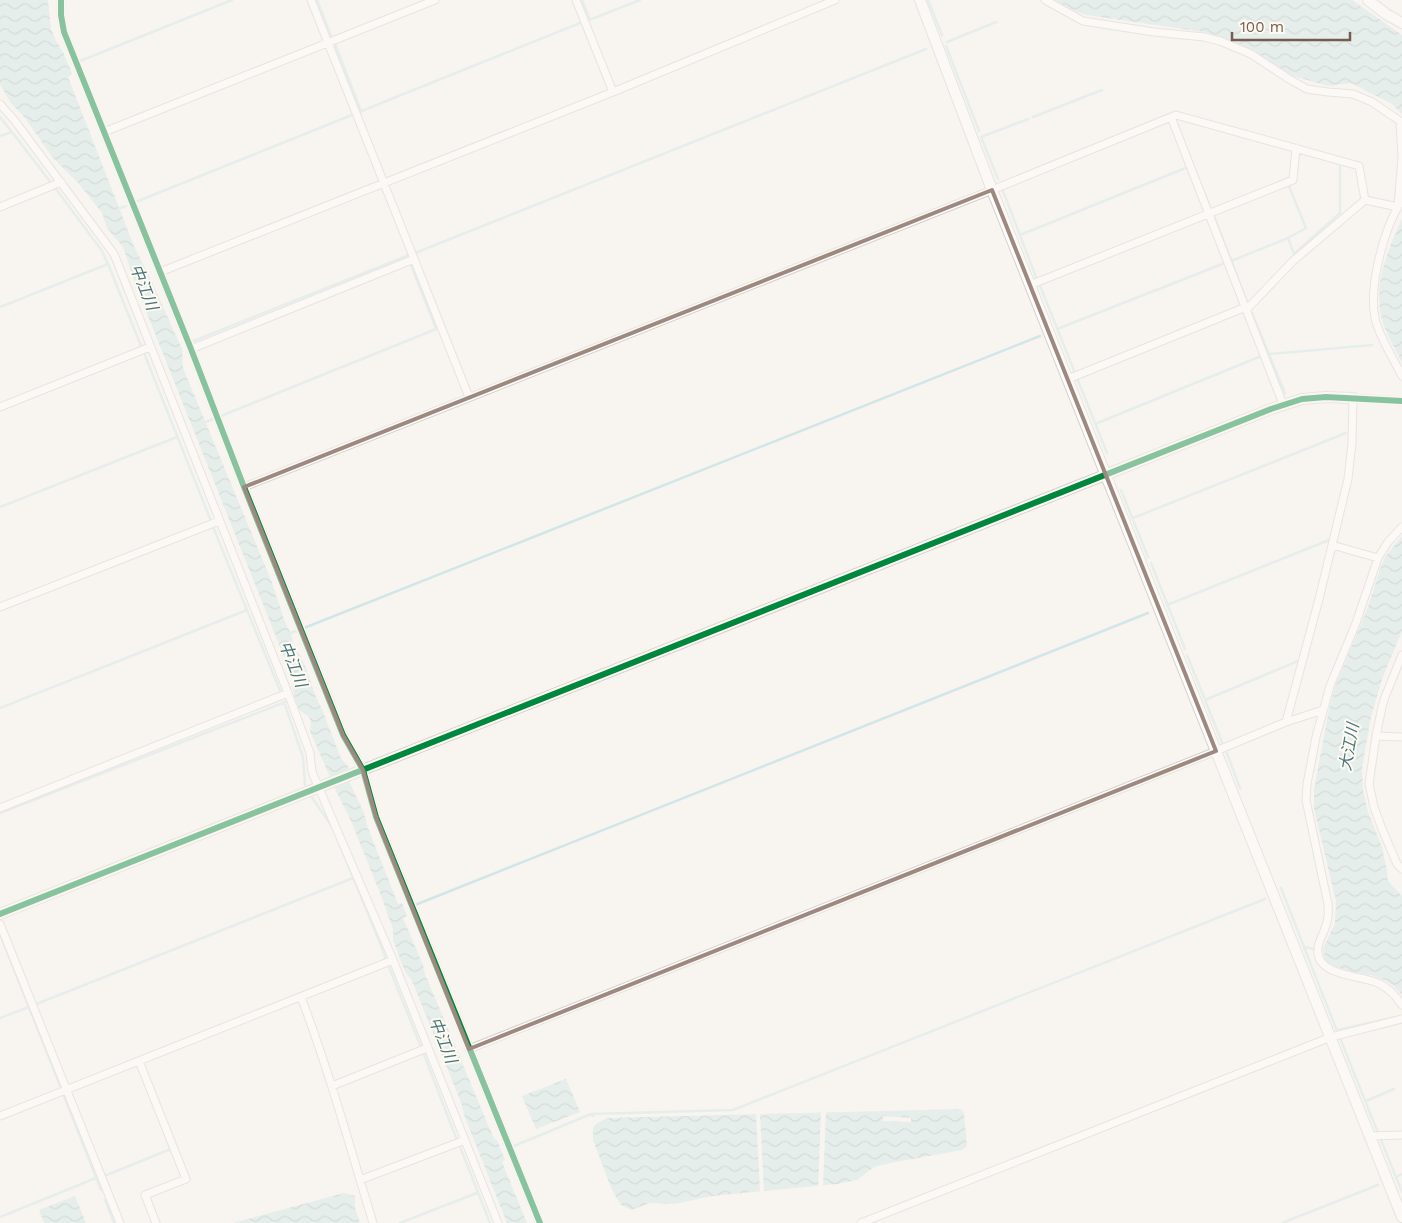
<svg xmlns="http://www.w3.org/2000/svg" width="1402" height="1223" font-family="'Work Sans','Noto Sans JP',sans-serif">
	<style>
		.water { fill: url(#water-waves) }
		.pier { fill: #f8f4ef }
		.lines { fill: none; stroke-linecap: round; stroke-linejoin: round }
		.stream { stroke: #d1e6e8; stroke-width: 2.5 }
		.street-casing { stroke: #d6d0ca; stroke-width: 9 }
		.secondary-casing { stroke: #d8d1cb; stroke-width: 12 }
		.street { stroke: #fefdfd; stroke-width: 7 }
		.secondary { stroke: #fefdfd; stroke-width: 10 }
		.cycleway-casing { stroke: #fef9f1; stroke-width: 9 }
		.cycleway { stroke: #00873e; stroke-width: 6 }
		.marked { fill: none; stroke: #9d897f; stroke-width: 4; stroke-linejoin: round }
		.labels { text-anchor: middle; dominant-baseline: central; stroke-width: 4; stroke-linejoin: round; paint-order: stroke }
		.water-label { font-size: 16px; font-style: italic; fill: #467780; stroke: #fef9f1 }
	</style>
	<defs>
		<pattern id="water-waves" width="16" height="10" patternUnits="userSpaceOnUse" patternTransform="scale(1.25)"><rect width="16" height="10" fill="#d1e6e8"/><path d="M0 5q4-4 8 0t8 0" fill="none" stroke="#aebebe"/></pattern>
	</defs>
	<rect width="100%" height="100%" fill="#f8f4ef"/>
	<path class="water" d="M0,0H48L51,29L56,41L63,52L72,74L68,77L134,246L152,282L182,349L183,368L271,580L285,622L292,636L293,647L300,655L305,666L316,697L321,707L341,758L348,766L350,783L364,813L368,828L398,904L402,903L407,916L403,918L423,965L425,974L494,1139L497,1140L505,1160L502,1162L527,1223H507L464,1115L462,1105L412,981L405,972L393,940V929L380,893L351,821L336,791L310,731C314,711 303,718 298,707C295,701 294,693 292,686L294,682L136,286L123,247L107,228L102,213L79,184L53,158L25,118L10,102L0,84Z
		M1055,0H1352L1402,35V114L1392,104L1351,83L1328,86L1293,76L1276,67L1262,56L1246,47L1204,32L1086,15L1072,10Z
		M1402,219V363C1396,349 1386,335 1382,320C1373,285 1387,251 1402,219Z
		M1402,536V631L1382,679L1371,717L1362,768L1363,790L1368,812L1382,847L1387,871L1388,881L1402,896V995C1383,972 1368,977 1343,969C1337,968 1331,964 1325,961L1323,949L1335,923L1336,901L1314,809V790L1328,714L1334,689L1368,607L1380,569L1385,557Z
		M566,1079L580,1112L536,1129L522,1096Z
		M961,1109L964,1113L967,1146L962,1150L890,1163L874,1167L857,1180L837,1184L712,1196L675,1204L650,1203L631,1210L621,1205L612,1190L593,1140V1128L597,1123L607,1118Z
		M344,1193L355,1196V1208L360,1223H233Z
		M75,1196L86,1223H44L39,1210Z"/>
	<path class="pier" d="M821,1111H826L823,1187L818,1188Z
		M756,1113H760L764,1192H760Z
		M883,1116L911,1118V1122L883,1121Z"/>
	<g class="lines">
		<path class="stream" d="M317,0L332,38
			M582,0L590,20
			M928,0L942,35
			M589,20L640,0
			M947,42L996,22
			M335,44L361,111
			M946,46L979,131
			M80,61L232,0
			M359,112L580,23
			M0,117L12,132L52,184
			M1033,117L1102,90
			M0,136L12,132
			M998,179L981,137L1028,119
			M56,189L102,251L108,264L141,346
			M1203,190L1211,210
			M1003,191L1036,277
			M138,201L352,115
			M118,209L126,206
			M1214,216L1247,302
			M1020,235L1188,167
			M1288,238L1294,254L1340,213V167
			M415,253L926,49
			M1231,261L1288,238L1306,228L1289,186
			M1040,286L1075,373
			M0,307L108,264
			M1252,313L1285,393
			M1057,329L1225,263
			M191,342L409,255
			M144,353L211,521
			M1269,354L1372,345
			M1077,378L1107,453
			M221,416L436,329L411,265
			M203,423L213,419
			M1095,424L1259,357
			M1121,490L1148,557
			M0,507L177,437
			M1133,518L1346,433
			M213,527L281,693
			M1151,563L1185,649
			M1167,605L1329,540
			M304,628L1040,336
			M288,634L296,631
			M1187,655L1223,745
			M1205,700L1298,661
			M284,702L303,757L305,785
			M0,708L247,610
			M1226,751L1240,788
			M311,796L333,828
			M0,813L288,701
			M335,833L382,948L386,960
			M1281,888L1304,947L1314,949
			M415,905L1148,613
			M0,934L61,1088
			M1304,947L1337,1031
			M388,965L421,1047
			M34,1005L353,878
			M0,1018L29,1007
			M1338,1030L1396,1017
			M1340,1038L1378,1133
			M423,1052L457,1140
			M64,1096L101,1190
			M1366,1101L1394,1089
			M591,1114L733,1110L1265,899
			M1381,1140L1402,1192
			M459,1144L490,1223
			M514,1146L591,1114L593,1116
			M104,1176L171,1149
			M1396,1177L1402,1174
			M105,1200L114,1223
			M0,1217L96,1178
			M400,1223L477,1193
			M1282,1223L1378,1185"/>
		<g class="street-casing">
			<path id="street" d="M61,0V15L64,32L191,349L244,487L343,735L363,770L376,817L540,1223
				M311,0L469,397
				M576,0L613,92
				M1045,0L1083,21L1154,32L1204,37L1220,41L1251,54L1289,79L1307,89L1328,92L1353,94L1372,102L1400,121L1402,157L1398,207L1365,200
				M0,104L15,121L114,254L288,693L310,753L312,772L393,960L498,1223
				M1171,117L1283,404
				M104,132L435,0
				M1400,203C1383,232 1365,296 1378,328C1384,344 1394,360 1402,376
				M0,207L61,182
				M160,272L613,92L835,0
				M1030,285L1293,180L1296,148
				M1247,309L1293,261L1365,200
				M191,349L414,259
				M1068,379L1246,307
				M0,407L150,347
				M244,487L992,190L1176,115L1359,166L1365,200
				M1402,527L1388,542L1378,558L1356,623L1330,686L1316,737L1307,784L1306,800L1328,904C1329,914 1328,922 1324,931C1322,936 1318,943 1318,949C1315,977 1364,975 1380,984C1390,989 1396,996 1402,1005
				M1332,545L1378,558
				M0,607L219,521
				M1402,655L1385,697L1382,707L1376,736L1369,784L1374,807L1382,829L1397,864L1402,869
				M1286,722L1319,599L1348,479L1352,443L1353,398L1402,401
				M1376,736L1402,737
				M0,808L288,693
				M0,924L120,1223
				M301,997C329,1071 350,1147 373,1223
				M469,1049L1216,751L1286,722L1323,710
				M139,1061L186,1179L145,1195L156,1223
				M332,1086L427,1048
				M0,1116L393,960
				M1371,1136L1402,1135
				M360,1180L465,1140
				M861,1223L1331,1037L1402,1019"/>
		</g>
		<g class="secondary-casing">
			<path id="secondary" d="M920,0L992,190L1402,1217
				M1368,0L1386,14L1402,23
				M0,914L1271,409L1302,399L1326,397L1353,398"/>
		</g>
		<use href="#street" class="street"/>
		<use href="#secondary" class="secondary"/>
		<g class="cycleway-casing">
			<path id="cycleway" d="M61,0V15L64,32L191,349L244,487L343,735L363,770L376,817L540,1223
				M0,914L1271,409L1302,399L1326,397L1402,401"/>
		</g>
		<use href="#cycleway" class="cycleway"/>
	</g>
	<path d="M0 0H1402V1223H0ZM992,190L1216,751L469,1049L376,817L363,770L343,735L244,487Z" fill="#f8f4ef" fill-opacity=".55" fill-rule="evenodd"/>
	<path class="marked" d="M992,190L1216,751L469,1049L376,817L363,770L343,735L244,487Z"/>
	<g class="labels">
		<g class="water-label">
			<text transform="translate(144 287) rotate(68)">中江川</text>
			<text transform="translate(293 664) rotate(68)">中江川</text>
			<text transform="translate(1349 747) rotate(-80)">大江川</text>
			<text transform="translate(443 1040) rotate(68)">中江川</text>
		</g>
	</g>
	<path d="M1232 32v8h118v-8" fill="none" stroke="#765c4f" stroke-width="2.5"/>
	<text x="1240" y="32" font-size="15" fill="#765c4f" stroke="#fef9f1" stroke-width="4" paint-order="stroke">100 m</text>
</svg>
